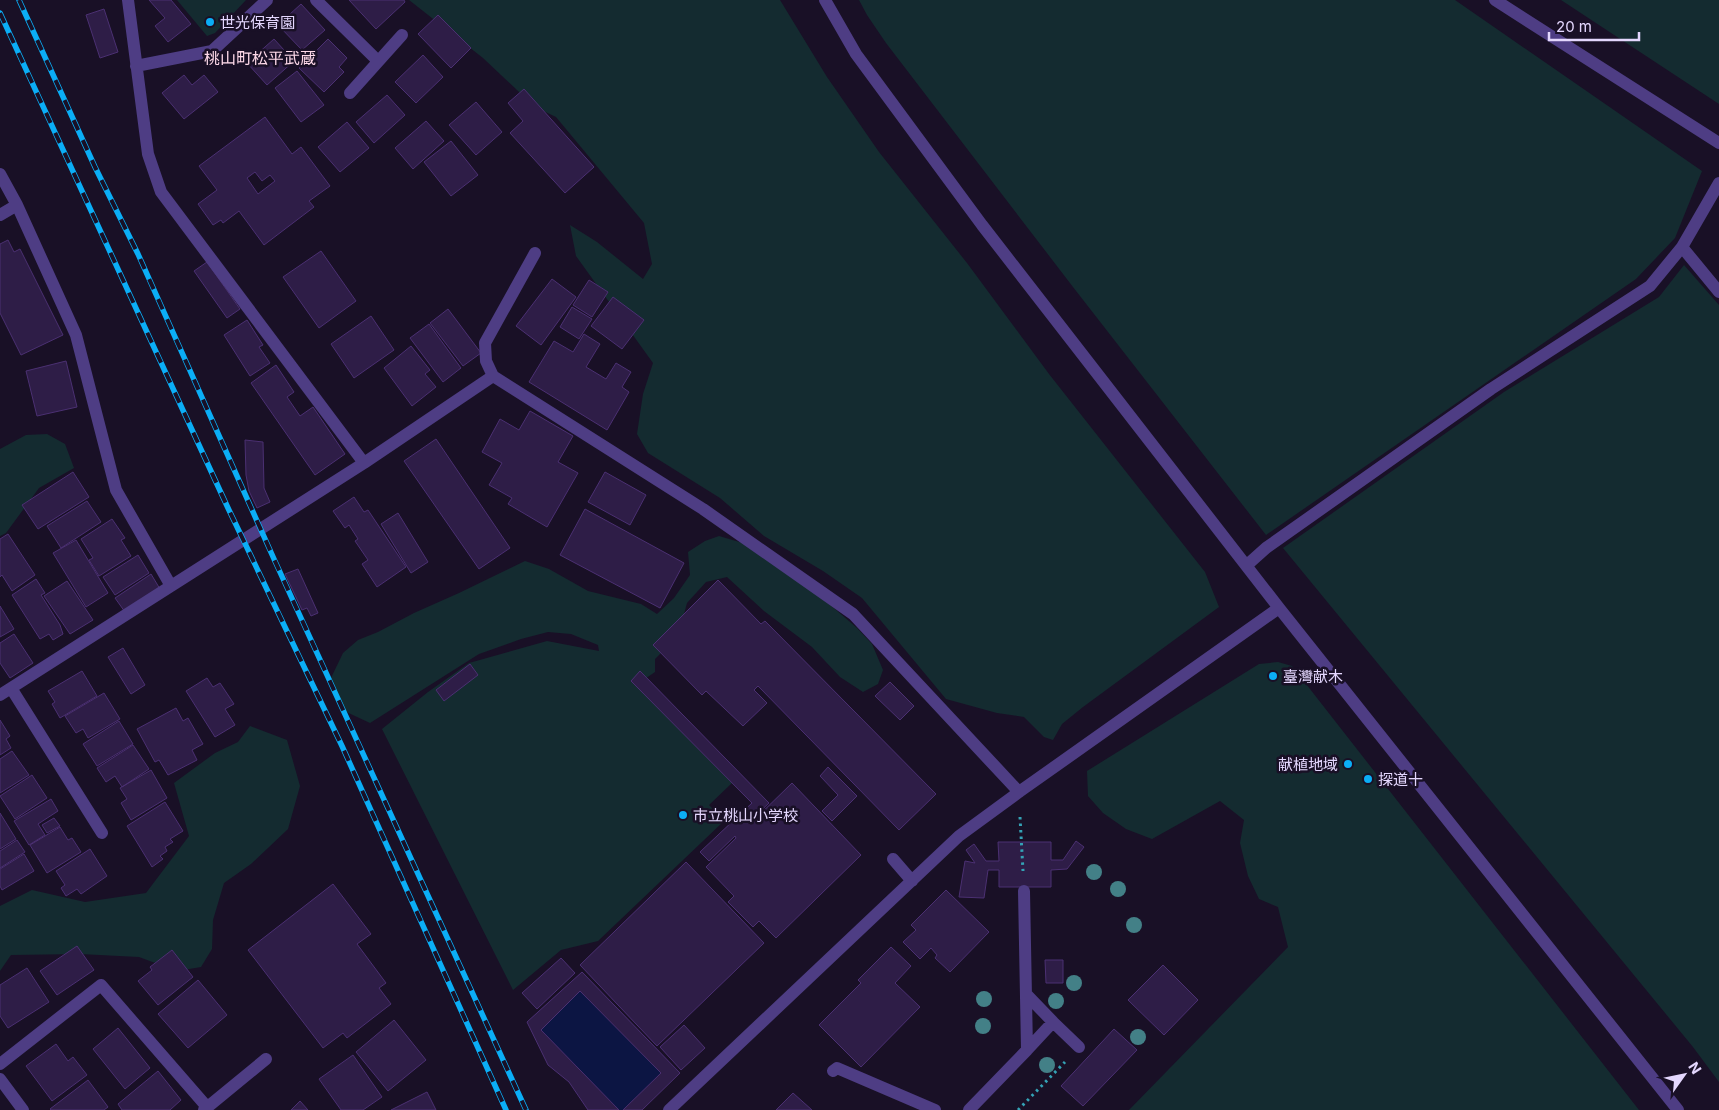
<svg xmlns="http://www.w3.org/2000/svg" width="1719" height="1110" font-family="Inter,'Noto Sans JP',sans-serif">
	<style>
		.green { fill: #142b30 }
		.water { fill: #0c1543 }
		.building { fill: #2e1d47; stroke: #4b3072; fill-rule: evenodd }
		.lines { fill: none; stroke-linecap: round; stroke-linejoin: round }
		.path { stroke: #34a2b5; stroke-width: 3; stroke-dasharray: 2.5 4; stroke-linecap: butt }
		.minor { stroke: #4e3d84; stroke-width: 12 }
		.rail-casing { stroke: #0baef6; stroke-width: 5.5 }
		.rail { stroke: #191026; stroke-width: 4; stroke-dasharray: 11; stroke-linecap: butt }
		.tree { fill: #438087 }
		.poi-dot { fill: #0baef6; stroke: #191026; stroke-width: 2 }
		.labels { text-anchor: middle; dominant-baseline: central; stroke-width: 5; stroke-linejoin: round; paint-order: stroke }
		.poi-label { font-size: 15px; fill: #e4d7fe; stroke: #191026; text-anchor: start }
		.neighbourhood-label { font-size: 16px; fill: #fed9e9; stroke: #191026 }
	</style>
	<rect width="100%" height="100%" fill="#191026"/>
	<path class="green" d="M177,0H246L215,33L207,36Z
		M409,0H780L827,77L879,152L967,263L1049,374L1205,572L1219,607L1083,707L1062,724L1053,740L1044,737L1024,717L997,713L946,699L862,598L823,571L764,536L720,498L648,453L637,434L643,394L653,363L576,256L570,225L597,242L643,279L652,264L644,223L556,117L535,107L483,58Z
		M859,0H1455L1702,171L1675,238L1636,279L1266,535L1073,287L886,43L867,15Z
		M1561,0H1719V104Z
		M1684,265L1719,305V1082L1693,1047L1283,548L1504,392L1659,297Z
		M47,434L65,444L74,468L39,488L6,533L0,536V449L26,435Z
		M719,536L746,544L828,603L857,628L872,644L883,670L878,684L863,692L840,677L812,647L764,611L727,577L706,582L687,603L678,636L655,659V672L636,685L732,783L709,805L724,821L598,941L561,950L513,990L382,729L428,692L469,663L547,641L599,651L598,645L571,634L548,632L521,639L479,654L370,723L340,709L330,680L343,653L358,640L378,632L414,613L459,593L525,561L549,569L588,591L641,604L657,614L674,598L690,575L688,552L705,541Z
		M1278,662L1292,666L1639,1110H1129L1288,947L1278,907L1259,899L1248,876L1240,843L1244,820L1220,801L1152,839L1126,829L1103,813L1088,796L1087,771L1259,664Z
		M250,726L287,740L300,786L288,829L251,864L224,883L213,920L212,949L201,967L177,971L139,957L80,954L11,955L0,971V906L32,890L85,902L146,893L189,836L174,783L215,753L238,742Z"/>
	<path class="water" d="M580,991L661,1073L623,1110H619L541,1030Z"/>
	<path class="building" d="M149,0H171L191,24L168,42L155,26L165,18Z
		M349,0H404L405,2L376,29Z
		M301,4L325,30L302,50L278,25Z
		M104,9L118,52L100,58L86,15Z
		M438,15L471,48L451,68L418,34Z
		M274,39L294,61L267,85L247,63Z
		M328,39L347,58L339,67L344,72L324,92L299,68Z
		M423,55L443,77L416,103L395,82Z
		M297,71L324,105L301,122L275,88Z
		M184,75L192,85L204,75L218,92L184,119L162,93Z
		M524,89L594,167L565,193L510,133L523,121L508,103Z
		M387,95L405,115L374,143L356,122Z
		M476,102L502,132L476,155L449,125Z
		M265,117L292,154L301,147L330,186L309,201L314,207L264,245L239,211L223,223L221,220L213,225L198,204L217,190L199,166ZM255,172L262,181L270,175L275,181L258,194L247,178Z
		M426,121L444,141L413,169L395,148Z
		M347,122L369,148L340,172L318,147Z
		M451,141L478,175L451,196L424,162Z
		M8,240L14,252L20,249L63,335L21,355L0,313V244Z
		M321,251L356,301L319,328L283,277Z
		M207,262L240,309L227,318L194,271Z
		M552,279L576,297L541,345L516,326Z
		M589,280L608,292L592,317L573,305Z
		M613,297L644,320L622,349L591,326Z
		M572,307L592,319L579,339L560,327Z
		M448,309L481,353L463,366L430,323Z
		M371,316L394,350L354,378L331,344Z
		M247,320L263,345L259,347L270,363L250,376L224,335Z
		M429,324L461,368L443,382L410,338Z
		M584,334L600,344L586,367L606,379L616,363L631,372L622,387L629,392L607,430L529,382L554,341L573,352Z
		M411,346L430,370L425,374L436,387L412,406L384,368Z
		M66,361L77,407L37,416L26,371Z
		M276,365L294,392L287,397L300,416L313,407L345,454L315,475L251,383Z
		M530,411L573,436L558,462L578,473L547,527L508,504L512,498L489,485L502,463L482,452L500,419L519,430Z
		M436,439L510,548L479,569L404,461Z
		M245,440L263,442L264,488L270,502L257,508L249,491L246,475Z
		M73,472L89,497L38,529L22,505Z
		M605,472L646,495L630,525L588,502Z
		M354,497L364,512L368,510L406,567L377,587L362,564L368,560L355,541L358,539L349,525L345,528L333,511Z
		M87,501L101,522L61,548L47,526Z
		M585,509L684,563L660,608L560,555Z
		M398,513L428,562L411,573L381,524Z
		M112,519L125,538L121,540L131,556L99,576L89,560L93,558L81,539Z
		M8,534L35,575L12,591L2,575L0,577V539Z
		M76,540L108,593L86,607L53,553Z
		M138,555L149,573L115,595L103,577Z
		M298,569L318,613L311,616L307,608L302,610L285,574Z
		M151,574L160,589L125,612L115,598Z
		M36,579L45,593L41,595L60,625L63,634L53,640L49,634L40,639L12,595Z
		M718,580L761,624L765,621L936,794L899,830L758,686L754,690L767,703L743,726L706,691L702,695L653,645Z
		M67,581L93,620L70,634L44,596Z
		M0,606L14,629L0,637Z
		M14,634L33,663L10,678L0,663V643Z
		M123,648L145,685L131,694L108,657Z
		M470,664L478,675L444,701L436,690Z
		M82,671L97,696L60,718L52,704L55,702L48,691Z
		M640,671L769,803L748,823L750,824L792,783L861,855L776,938L759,921L753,927L728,902L734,896L706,867L736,838L735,836L709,861L700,852L752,803L631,681Z
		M207,678L213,687L220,683L234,704L225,709L235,725L215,737L186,691Z
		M890,682L914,706L900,720L875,696Z
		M104,693L120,719L88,738L83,729L76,733L65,716Z
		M176,708L183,721L188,718L203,744L192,750L197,760L168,775L159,760L155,762L137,729Z
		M0,720L10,736L6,739L11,748L0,755Z
		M119,721L133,744L97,766L83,744Z
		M133,745L149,769L122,787L115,776L106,782L97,768Z
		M12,751L29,775L0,793V759Z
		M828,767L857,796L832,821L822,811L838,795L820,776Z
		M151,770L167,798L131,820L121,803L127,799L120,788Z
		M32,775L47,798L15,819L0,796Z
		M51,799L58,811L38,824L45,835L29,845L14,821Z
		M165,802L183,831L170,839L173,842L165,847L167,851L160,856L163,859L152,867L127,826Z
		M0,813L16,839L0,849Z
		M54,818L60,826L47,833L42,825Z
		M60,827L68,840L72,838L81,852L47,873L30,845Z
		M17,840L25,852L0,868V851Z
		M1076,841L1084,847L1067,869L1051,870V887H999V870H988L984,898L959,897L965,861L975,863L966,850L974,844L986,861H999L998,842H1051V860H1063Z
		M90,849L107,876L81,894L77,889L66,896L61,888L65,885L56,871Z
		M24,854L34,871L2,890L0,886V869Z
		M686,862L764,943L657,1046L580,965Z
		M333,884L371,934L357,944L386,983L379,988L391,1004L347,1038L343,1033L323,1048L248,950Z
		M946,890L989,932L950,972L935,958L937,955L931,948L920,959L903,942L916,930L911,925Z
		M77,946L94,970L57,995L40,971Z
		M891,947L911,966L895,983L920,1007L861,1067L819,1025L861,983L858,980Z
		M172,950L193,977L158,1005L138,981L152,970L150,967Z
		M561,958L575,973L537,1009L522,993Z
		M1045,960H1063V983H1046Z
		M1163,965L1198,1000L1164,1035L1128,1000Z
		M27,968L49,1002L8,1028L0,1016V985Z
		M582,972L680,1073L642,1110H623L661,1073L580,991L541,1030L619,1110H588L569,1082L548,1065L527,1022Z
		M198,980L227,1015L188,1048L158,1014Z
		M394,1020L426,1060L388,1091L356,1052Z
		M684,1025L705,1048L681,1070L660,1047Z
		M118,1028L150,1068L125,1089L93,1049Z
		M1114,1029L1137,1050L1083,1106L1061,1086Z
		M56,1044L68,1061L73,1057L87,1075L52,1101L26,1066Z
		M353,1055L382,1097L363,1110H341L319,1079Z
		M158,1071L181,1100L170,1110H122L118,1104Z
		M88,1080L108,1107L104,1110H51L50,1109Z
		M427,1092L436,1110H391Z
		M793,1093L812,1110H776Z
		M300,1101L308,1110H291Z"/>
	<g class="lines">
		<path class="path" d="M1020,817L1023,871
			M1018,1110L1065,1062"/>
		<path class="minor" d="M128,0L148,154L161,192L364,463
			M316,0L378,61
			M825,0L856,54L982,225L1279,608L1678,1110
			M1495,0L1719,143
			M136,66L212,51L267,0
			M350,93L402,35
			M0,174L17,205L76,335L116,490L171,586
			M0,215L17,205
			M1682,247L1719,292
			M493,376L486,361L485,343L535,253
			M1247,565L1266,548L1491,389L1650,286L1682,247L1719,183
			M11,688L102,833
			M0,695L364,463L493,376L703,509L853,614L1019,792
			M893,859L912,881
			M1026,994L1053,1022L1027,1050
			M1053,1022L1079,1047
			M0,1064L101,985L207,1107
			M833,1071L837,1068L935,1110
			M0,1079L23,1110
			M204,1110L266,1059
			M669,1110L959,836L1019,792L1279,608
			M969,1110L1027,1050L1024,891"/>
		<g class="rail-casing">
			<path id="rail" d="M19,0L95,167L138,254L274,559L526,1110
				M0,13L228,508L342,746L506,1110"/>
		</g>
		<use href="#rail" class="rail"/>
	</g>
	<g class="tree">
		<circle cx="1094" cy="872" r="8"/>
		<circle cx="1118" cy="889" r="8"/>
		<circle cx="1134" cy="925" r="8"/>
		<circle cx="1074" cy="983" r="8"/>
		<circle cx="984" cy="999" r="8"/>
		<circle cx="1056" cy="1001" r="8"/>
		<circle cx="983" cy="1026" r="8"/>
		<circle cx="1138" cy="1037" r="8"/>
		<circle cx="1047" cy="1065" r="8"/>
	</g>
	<g class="poi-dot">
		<circle cx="210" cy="22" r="5"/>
		<circle cx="1273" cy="676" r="5"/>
		<circle cx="1348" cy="764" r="5"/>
		<circle cx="1368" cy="779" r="5"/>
		<circle cx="683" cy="815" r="5"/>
	</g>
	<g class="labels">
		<g class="poi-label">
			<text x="220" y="22">世光保育園</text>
			<text x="1283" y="676">臺灣献木</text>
			<text x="1338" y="764" text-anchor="end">献植地域</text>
			<text x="1378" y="779">探道十</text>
			<text x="693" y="815">市立桃山小学校</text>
		</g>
		<g class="neighbourhood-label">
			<text x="260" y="58">桃山町松平武蔵</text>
		</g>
	</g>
	<g transform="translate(1684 1075) rotate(57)" stroke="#191026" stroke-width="4" paint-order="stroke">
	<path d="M0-4L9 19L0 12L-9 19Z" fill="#e4d7fe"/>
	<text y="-8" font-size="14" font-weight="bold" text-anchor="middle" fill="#e4d7fe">N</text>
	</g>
	<path d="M1549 32v8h90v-8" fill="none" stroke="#e4d7fe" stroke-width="2.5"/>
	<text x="1556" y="32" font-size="15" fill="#e4d7fe" stroke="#191026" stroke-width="4" paint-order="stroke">20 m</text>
</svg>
